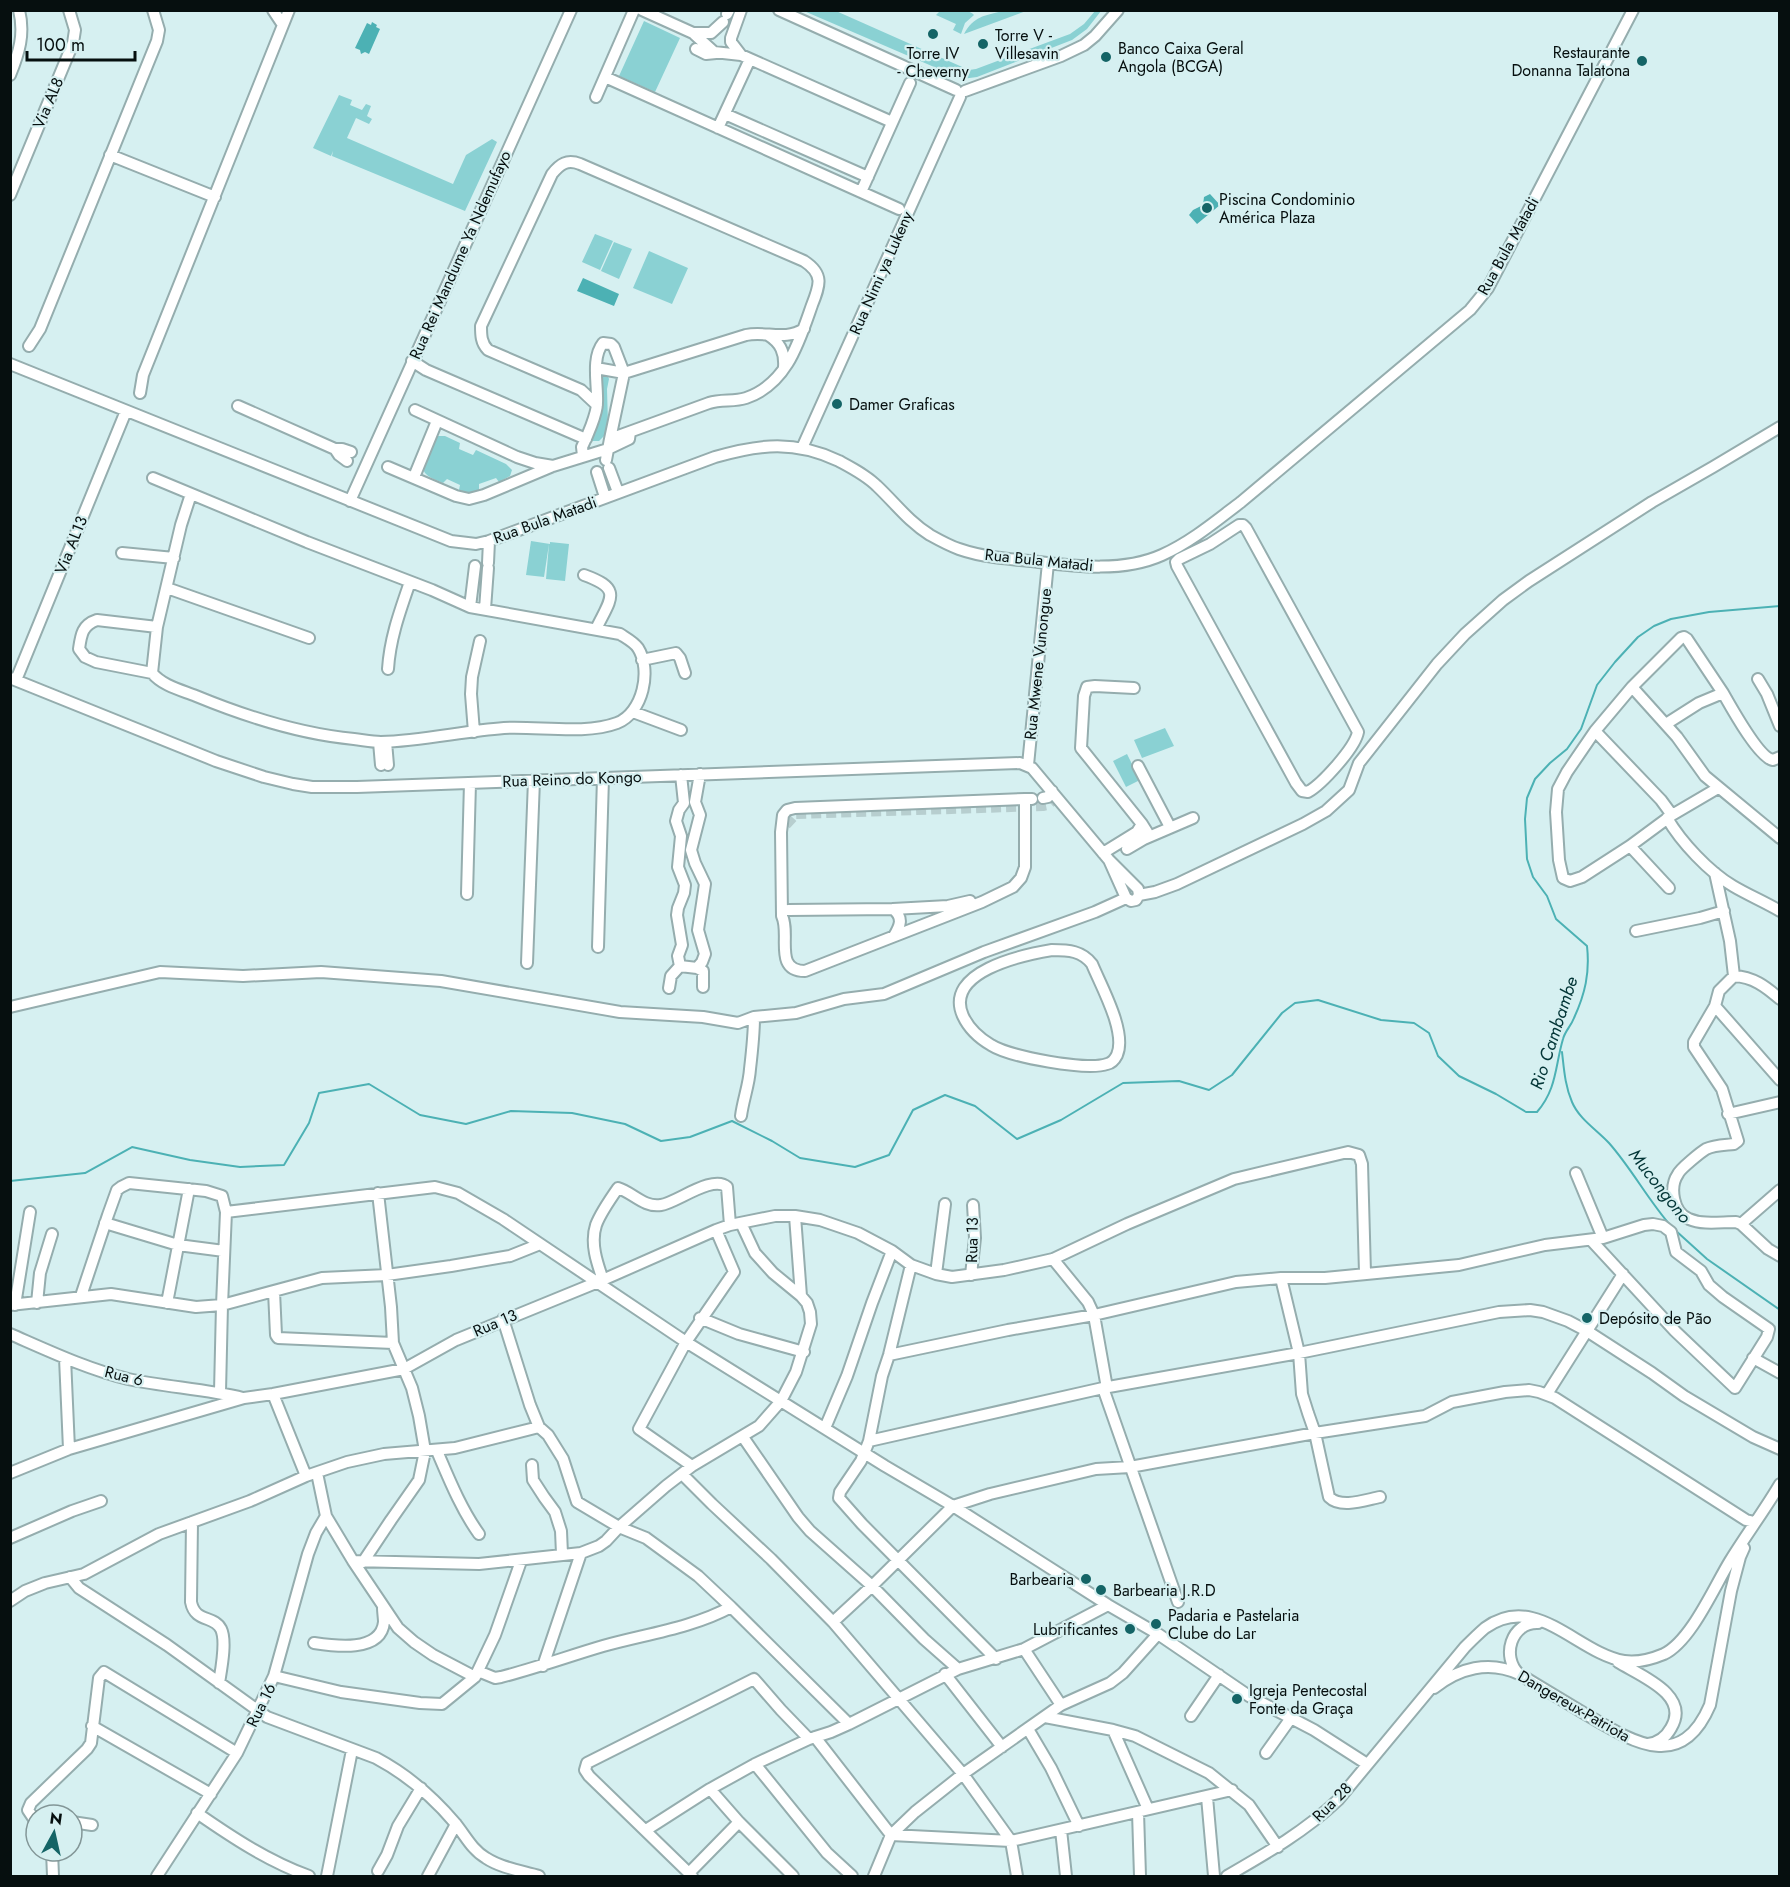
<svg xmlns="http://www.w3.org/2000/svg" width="1790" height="1887" font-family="Jost,sans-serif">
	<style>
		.green { fill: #8ad1d3 }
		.water { fill: #4cb1b4 }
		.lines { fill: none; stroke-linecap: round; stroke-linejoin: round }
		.stream { stroke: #4cb1b4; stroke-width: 2 }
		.minor-tunnel { stroke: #b7cecf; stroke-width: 10; stroke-dasharray: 10 5; stroke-linecap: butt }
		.minor-casing { stroke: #95adae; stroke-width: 14 }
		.minor { stroke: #fff; stroke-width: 10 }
		.poi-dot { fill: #146466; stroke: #d6f0f1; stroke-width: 2 }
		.labels { text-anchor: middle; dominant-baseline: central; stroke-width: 4.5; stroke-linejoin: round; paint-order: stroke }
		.poi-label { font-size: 16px; fill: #060f0f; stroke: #d6f0f1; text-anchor: start }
		.street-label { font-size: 16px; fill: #060f0f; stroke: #d6f0f1 }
		.water-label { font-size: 18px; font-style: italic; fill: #023536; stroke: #d6f0f1 }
	</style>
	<rect width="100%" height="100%" fill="#d6f0f1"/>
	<path class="green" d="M804,11H836L969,70L976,69L1070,34L1084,24L1095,11H1101L1087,29L1072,40L977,77L962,79Z
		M940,11C951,11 967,8 974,15L965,23L961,34L953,30L956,24L936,15Z
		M1002,11H1026L964,34C974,16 984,16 1002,11Z
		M644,21L680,38L655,92L619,76Z
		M339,95L352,100L350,105L362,110L366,104L371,106L367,116L372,119L369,124L356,118L347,138L453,184L466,155L492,139L497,142L465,211L332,156L333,151L331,156L313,148Z
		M595,234L613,241L600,270L582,262Z
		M614,242L632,249L619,279L601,271Z
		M649,251L688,268L672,304L633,288Z
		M595,373L607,374L609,379L607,389L608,424L606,434L599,441H591L588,438L597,413Z
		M438,436H445L460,443L459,449L473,455L476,450L506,464L512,470L510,476L499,482L496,478L479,484V490L468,493L459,490L460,485L447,479L443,483C434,479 425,477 422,467L435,438Z
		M531,541L550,544V542L569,544L565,581L546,579L549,544L544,577L526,575Z
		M1165,728L1174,746L1142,758L1134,740Z
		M1127,754L1140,780L1126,787L1113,761Z"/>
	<path class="water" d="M372,22L377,25L376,27L380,29L369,54L365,52L361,54L360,50L355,48L367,23L371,25Z
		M1210,194L1220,205L1197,224L1189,215L1193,210L1203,205L1204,197Z
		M583,278L619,294L614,306L577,291Z"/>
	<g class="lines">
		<path class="stream" d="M1562,1052C1564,1069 1565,1086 1572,1102C1579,1119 1597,1130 1609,1143C1632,1169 1648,1200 1671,1226
			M10,1181L85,1173L132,1147L190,1160L240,1167L284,1165L309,1123L319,1093L369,1084L420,1115L466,1124L511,1111L572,1113L625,1124L661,1141L690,1137L732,1121L772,1141L800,1158L855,1167L889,1155L913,1110L945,1095L975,1106L1017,1139L1061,1120L1123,1083L1179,1081L1209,1090L1232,1075L1282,1013L1295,1003L1318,1000L1381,1020L1414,1023L1429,1033L1438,1056L1459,1076L1496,1094L1526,1112H1537C1557,1089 1555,1066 1563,1039C1565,1031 1571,1026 1574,1018C1585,994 1590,973 1587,946L1556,919L1547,896L1533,877L1527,859L1525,819L1527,798L1535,779L1550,763L1567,749L1581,729L1597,685L1615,662L1638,637L1654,626L1671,619L1709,612L1780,606
			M1675,1230L1707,1259L1780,1310"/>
		<path class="minor-tunnel" d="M786,825L796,814L1043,806L1048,805L1057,797"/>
		<g class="minor-casing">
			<path id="minor" d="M273,10L283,25
				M642,10L693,33L714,52L741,55L892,122
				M779,10L956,90
				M727,14L729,10
				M693,33H711L723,22
				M696,49L706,54L716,53
				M741,55L731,42V38L741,10
				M10,75C19,53 25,34 19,10
				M605,77L899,209
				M965,91L1061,56L1084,45L1095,36L1118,10
				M596,97L634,10
				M725,114L868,177
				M718,128L750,59
				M110,155L215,197
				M861,192L910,83
				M10,195L73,43L75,30L69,10
				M768,335C781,343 785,353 784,367
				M29,346L40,329L157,41L159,30L153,10
				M412,361L426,370L586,439
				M10,364L451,541L476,544L489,541L715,457C760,444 795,440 839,461C852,468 866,475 877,486C895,503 909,522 930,535C939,540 950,546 959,549C982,557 1007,559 1031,561C1073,566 1122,573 1162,555C1191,542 1216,521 1241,502L1470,310L1488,288L1633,10
				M596,368L624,373L746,335C766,331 785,341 804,329
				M140,393L143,375L289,10
				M597,405L581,390L488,350C481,343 481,335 481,326L552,174C560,164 567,159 580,164L804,261C824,274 820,285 812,305C799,342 787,384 746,398C734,402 721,399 709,403C676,415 643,427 610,439L606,460
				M238,406L335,449H342L351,452
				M415,410L517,457L535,463L553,466
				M802,448L960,97
				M335,449L339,455L347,461
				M583,456L582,447C587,437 597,414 597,403C598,385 591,358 603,343L611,344L614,347L624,373L610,439
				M388,467L456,496L469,499L484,495L553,466L608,449L629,439L630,432
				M609,468L618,492
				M597,472L605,497
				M414,477L437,421
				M153,478L307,542L432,590L470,607L620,634C626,638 634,642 638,648C652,670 643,713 617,723C585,735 538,726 504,728C463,731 422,741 381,742C372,742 363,740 354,739C299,734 247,717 196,696C181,690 163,686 152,673L157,627L181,525L191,494
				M350,501L571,10
				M1239,525H1243L1246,528L1358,732C1355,748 1322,784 1308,792L1302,791L1296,783L1177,566L1176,562L1179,559L1210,544Z
				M122,553L174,558
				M488,563L489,541
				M584,575C623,589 611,598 596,629
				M167,588L309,638
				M470,607L475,566
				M485,609L488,568
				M642,660L676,653L680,658L685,673
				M388,669C390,638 400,611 410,582
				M152,673L96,662L85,657L79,649C81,635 82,625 97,620L157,627
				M10,678L216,761L264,777L293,784L312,787H357L1020,763L1032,768L1109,860L1138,889L1139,895L1136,900L1131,901L1126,898L1109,860
				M1758,679L1767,694L1780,726
				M16,680L126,411
				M1632,687L1677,737L1705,776L1780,838
				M1134,688L1095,686L1087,687L1084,696L1081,748L1142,824L1147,832L1144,839
				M633,712L681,730
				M1666,724L1699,703L1723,693C1731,707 1759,758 1773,760L1780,757
				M1595,731L1661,800L1672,815
				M474,732L471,694L472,677L480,641
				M379,742L381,765
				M386,742L388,765
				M1028,765L1048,563
				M1138,766L1170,827
				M1718,788L1672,815L1630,846L1582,877L1570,881L1563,878L1559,860L1556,812L1558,789L1567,772L1595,731L1632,687L1681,638L1684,637L1687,639L1723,693
				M1043,798L1048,797L1052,791
				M1025,799V867L1021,878L1013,887L982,902L805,971C773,971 791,934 782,916L781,832L783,815L787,810L795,808L1025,799H1032
				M1667,818C1681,842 1709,872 1733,886C1748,895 1765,902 1780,911
				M1630,846L1669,888
				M1127,849L1144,839L1193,818
				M1103,853L1137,832L1142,824
				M1715,873L1730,941L1734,976
				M467,894L470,783
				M1139,895L1155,892L1177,884L1303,824L1326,811L1349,790L1359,763L1437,664L1465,634L1503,600L1529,581L1652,502L1713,467L1780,427
				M893,909C904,918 900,926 894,936
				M788,910L893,909L948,906L970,901
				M1636,931L1700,918L1724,911
				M598,947L603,778
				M1052,950C1069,950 1082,951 1092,964C1101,986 1127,1032 1117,1055C1115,1059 1112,1063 1107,1064C1087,1071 1010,1057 991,1045C979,1038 969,1029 963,1016C943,972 1022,955 1052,950Z
				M527,963L534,780
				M680,966L678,956L682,945L677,915L678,908L684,893L685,885L678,867L681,836L676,821L679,810L684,803L681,775
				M680,966L697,968L703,971V987
				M697,968L702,962L705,954L698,930L705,884L695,863L691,850L700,815L695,802L700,774
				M669,988L671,976L680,966
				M1780,999C1765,986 1753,977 1734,976L1719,991L1715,1006L1694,1042V1047L1722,1089L1738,1141L1734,1144C1726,1145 1714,1145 1706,1149C1701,1152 1680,1169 1678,1174C1669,1187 1673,1213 1689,1219C1703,1225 1720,1222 1736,1222L1741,1224L1768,1249L1780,1256
				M1715,1006L1780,1080
				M10,1007L160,972L243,976L321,972L441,981L620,1012L703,1017L738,1023L754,1017L796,1013L844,999L884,994L984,952L1095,912L1126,898
				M1728,1114L1780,1102
				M741,1116C743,1100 749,1085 750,1069C752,1052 754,1034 754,1017
				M1576,1173L1603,1238
				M226,1212L435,1187L458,1193L503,1219L686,1342L885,1466L953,1506L1108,1605L1158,1634L1249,1696L1314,1730L1367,1764
				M795,1216L801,1296
				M105,1223L178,1245L224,1251
				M1741,1224L1780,1190
				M1053,1259L1088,1302L1094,1315L1107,1388
				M911,1265L889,1355L882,1376L869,1441L861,1461L840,1492L839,1498L862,1524L996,1659
				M936,1274L945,1204
				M971,1275L975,1238L973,1205
				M1281,1278L1299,1353L1302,1394L1308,1413L1315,1433L1329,1497C1341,1509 1365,1500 1380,1497
				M603,1280C597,1263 590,1243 596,1225C600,1214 611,1198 618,1188C632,1192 644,1208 661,1205C676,1203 713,1174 727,1187L730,1225
				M274,1291L276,1335L278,1338L393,1343
				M81,1296L108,1215L117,1190L121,1187L129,1183L168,1187L206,1191L222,1196L226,1212L222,1305L220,1392
				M37,1303L40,1273L52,1234
				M167,1303L189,1189
				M10,1305L111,1294L196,1307L222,1305L322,1278L387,1275L451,1266L510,1256L540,1244
				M15,1305L30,1212
				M700,1318L739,1334L804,1352
				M503,1319L530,1405L539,1427L548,1435L563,1459L577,1502L619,1527L646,1538L698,1576L731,1607L849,1724
				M10,1334C49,1351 87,1369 128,1379C166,1387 205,1389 243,1398
				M889,1355L1008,1330L1094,1315L1236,1282L1281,1278H1325L1459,1265L1545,1245L1603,1238L1644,1225L1653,1224L1663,1226L1671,1232L1676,1252L1701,1271L1709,1285L1723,1297L1769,1329L1767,1337L1735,1388L1675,1331L1591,1240
				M65,1358L69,1449
				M1753,1358L1780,1373
				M1103,1388L1178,1602
				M273,1394L306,1476
				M1547,1394L1623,1274
				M825,1428L847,1376L872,1303L892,1251
				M743,1437L798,1517L810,1531L872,1586L924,1639L958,1669
				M869,1441L1103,1388L1299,1353L1499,1312L1530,1310L1543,1312L1568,1321L1587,1331L1652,1373L1684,1396L1753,1437L1780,1449
				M437,1451C449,1479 461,1509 479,1534
				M532,1465L533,1480L544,1497L555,1512L561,1531L562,1554
				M692,1466L639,1429L686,1342L734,1272L716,1230
				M10,1473L69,1449L244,1398L273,1394L404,1369L456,1340L598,1282L716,1230L730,1225L775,1216H795L820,1220L858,1233L892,1251L911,1265L936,1274L952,1277L1004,1270L1053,1259L1127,1224L1234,1179L1348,1152L1359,1155L1362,1164L1365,1273
				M317,1473L326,1516L353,1561L398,1628L414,1642L433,1655L475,1677
				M682,1474L712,1504L771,1559L833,1622L963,1774L1011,1841L1017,1876
				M192,1522L191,1602C195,1623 214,1615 221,1629C227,1641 221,1670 219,1683
				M10,1538L72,1511L101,1501
				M353,1561L479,1564L581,1553L599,1546L606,1541L619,1527L666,1486L692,1466L759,1426L781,1401L796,1372L811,1324L810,1312L807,1303L801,1296L773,1273L755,1253L741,1223
				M363,1562L391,1520L419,1480L425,1451L419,1416L412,1388L393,1343L391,1307L378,1193
				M70,1577L79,1588L167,1645L267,1717L376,1758C406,1774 433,1797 455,1823C465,1835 472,1850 486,1858C501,1868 522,1871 539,1876
				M10,1601L25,1591L45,1583L84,1574L159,1534L250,1501L306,1476L347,1462L384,1454L455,1448L539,1427
				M833,1622L872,1586L953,1506L990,1494L1096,1469L1130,1467L1315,1433L1425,1416L1452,1402L1505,1392L1529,1390L1539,1392L1555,1398L1746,1520L1754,1522L1757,1520
				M314,1643C334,1646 381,1653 384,1622C384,1618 383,1612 383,1608
				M1024,1649L1061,1705
				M1618,1662C1641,1676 1691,1695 1671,1728C1666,1737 1658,1743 1648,1744
				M543,1666L581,1553
				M478,1671L495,1678L501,1677C536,1668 569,1656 603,1646C646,1634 692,1628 731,1607
				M945,1674L1002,1747
				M1519,1674C1501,1657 1511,1622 1538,1623
				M274,1676L341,1692L420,1703L442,1704L475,1677L495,1635L521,1561
				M1434,1688C1459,1668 1489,1660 1519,1674C1542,1688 1564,1701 1587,1715C1633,1742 1681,1773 1710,1705L1731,1591L1740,1557L1744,1548
				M1191,1716L1219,1675
				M1045,1717L1113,1730L1135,1736L1209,1773L1249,1805L1278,1847
				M92,1726L211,1794
				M1028,1729L1051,1768L1079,1826
				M1113,1730L1148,1809
				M815,1737L891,1835L1011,1841L1232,1790
				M1266,1753L1291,1718
				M755,1764L827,1853L852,1876
				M710,1789L739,1822L793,1876
				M1207,1797L1214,1876
				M1138,1812L1140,1876
				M197,1813C233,1838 268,1861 309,1876
				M36,1822L28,1810L31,1803L87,1749L91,1743L99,1678L104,1672L237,1753
				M72,1822L92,1825
				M646,1830L710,1789L755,1764L809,1739L831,1732L849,1724L958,1669L1024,1649L1108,1605
				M1061,1830L1066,1876
				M52,1851L53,1876
				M378,1871L387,1855L398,1826L421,1788
				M689,1873L739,1822
				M157,1876L237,1753L274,1676L308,1554L316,1533L326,1516
				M327,1876L352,1750
				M428,1876L456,1824
				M692,1876L589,1776L585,1770L587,1763L754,1679L781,1710L809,1739
				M874,1876L891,1835L915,1812L963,1774L1061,1705L1110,1683L1123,1673L1158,1634
				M1227,1876C1267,1853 1304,1832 1338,1800L1465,1647C1471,1641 1478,1634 1485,1628C1536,1591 1577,1653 1624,1661C1637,1663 1652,1659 1664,1654C1691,1641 1714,1587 1730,1561C1746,1535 1764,1511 1780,1484"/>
		</g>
		<use href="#minor" class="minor"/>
	</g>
	<g class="poi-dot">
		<circle cx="933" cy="34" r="6"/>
		<circle cx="983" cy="44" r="6"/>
		<circle cx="1106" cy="57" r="6"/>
		<circle cx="1642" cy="61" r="6"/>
		<circle cx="1207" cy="208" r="6"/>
		<circle cx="837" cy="404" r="6"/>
		<circle cx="1587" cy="1318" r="6"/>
		<circle cx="1086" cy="1579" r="6"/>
		<circle cx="1101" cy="1590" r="6"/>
		<circle cx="1156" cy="1624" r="6"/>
		<circle cx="1130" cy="1629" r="6"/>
		<circle cx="1237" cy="1699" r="6"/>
	</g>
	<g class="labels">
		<g class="poi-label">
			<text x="995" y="35">Torre V -<tspan x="995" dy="18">Villesavin</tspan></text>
			<text x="1118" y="48">Banco Caixa Geral<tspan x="1118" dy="18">Angola (BCGA)</tspan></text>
			<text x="1630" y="52" text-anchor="end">Restaurante<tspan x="1630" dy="18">Donanna Talatona</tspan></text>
			<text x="933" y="53" text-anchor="middle">Torre IV<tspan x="933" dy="18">- Cheverny</tspan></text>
			<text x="1219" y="199">Piscina Condominio<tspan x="1219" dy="18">América Plaza</tspan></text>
			<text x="849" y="404">Damer Graficas</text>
			<text x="1599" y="1318">Depósito de Pão</text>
			<text x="1074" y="1579" text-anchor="end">Barbearia</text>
			<text x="1113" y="1590">Barbearia J.R.D</text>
			<text x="1168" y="1615">Padaria e Pastelaria<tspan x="1168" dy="18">Clube do Lar</tspan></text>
			<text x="1118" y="1629" text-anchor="end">Lubrificantes</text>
			<text x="1249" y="1690">Igreja Pentecostal<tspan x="1249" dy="18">Fonte da Graça</tspan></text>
		</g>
		<g class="street-label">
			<text transform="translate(48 103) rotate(-67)">Via AL8</text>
			<text transform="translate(1508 246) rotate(-61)">Rua Bula Matadi</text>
			<text transform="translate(460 255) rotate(-66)">Rua Rei Mandume Ya Ndemufayo</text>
			<text transform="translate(881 273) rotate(-66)">Rua Nimi ya Lukeny</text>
			<text transform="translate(545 520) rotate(-20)">Rua Bula Matadi</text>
			<text transform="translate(71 545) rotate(-68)">Via AL13</text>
			<text transform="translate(1039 560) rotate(6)">Rua Bula Matadi</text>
			<text transform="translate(1038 664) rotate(-84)">Rua Mwene Vunongue</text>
			<text transform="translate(572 779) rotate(-2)">Rua Reino do Kongo</text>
			<text transform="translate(972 1240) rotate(-89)">Rua 13</text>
			<text transform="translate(495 1323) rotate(-23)">Rua 13</text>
			<text transform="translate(124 1376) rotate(14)">Rua 6</text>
			<text transform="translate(261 1705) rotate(-64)">Rua 16</text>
			<text transform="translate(1574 1706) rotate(30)">Dangereux-Patriota</text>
			<text transform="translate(1332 1802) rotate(-45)">Rua 28</text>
		</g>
		<g class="water-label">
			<text transform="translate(1554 1033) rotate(-72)">Rio Cambambe</text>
			<text transform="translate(1660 1186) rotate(52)">Mucongono</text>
		</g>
	</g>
	<rect width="1790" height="1887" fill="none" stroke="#060f0f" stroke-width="24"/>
	<g transform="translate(54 1833) rotate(8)"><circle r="28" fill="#d6f0f1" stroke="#839697" stroke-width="1.5"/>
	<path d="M0-4.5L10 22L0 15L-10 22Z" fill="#146466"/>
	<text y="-9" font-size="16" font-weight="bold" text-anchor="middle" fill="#060f0f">N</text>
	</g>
	<path d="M27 51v9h108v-9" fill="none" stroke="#060f0f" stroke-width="3"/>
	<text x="36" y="51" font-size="18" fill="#060f0f" stroke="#d6f0f1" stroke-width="4.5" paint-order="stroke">100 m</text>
</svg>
